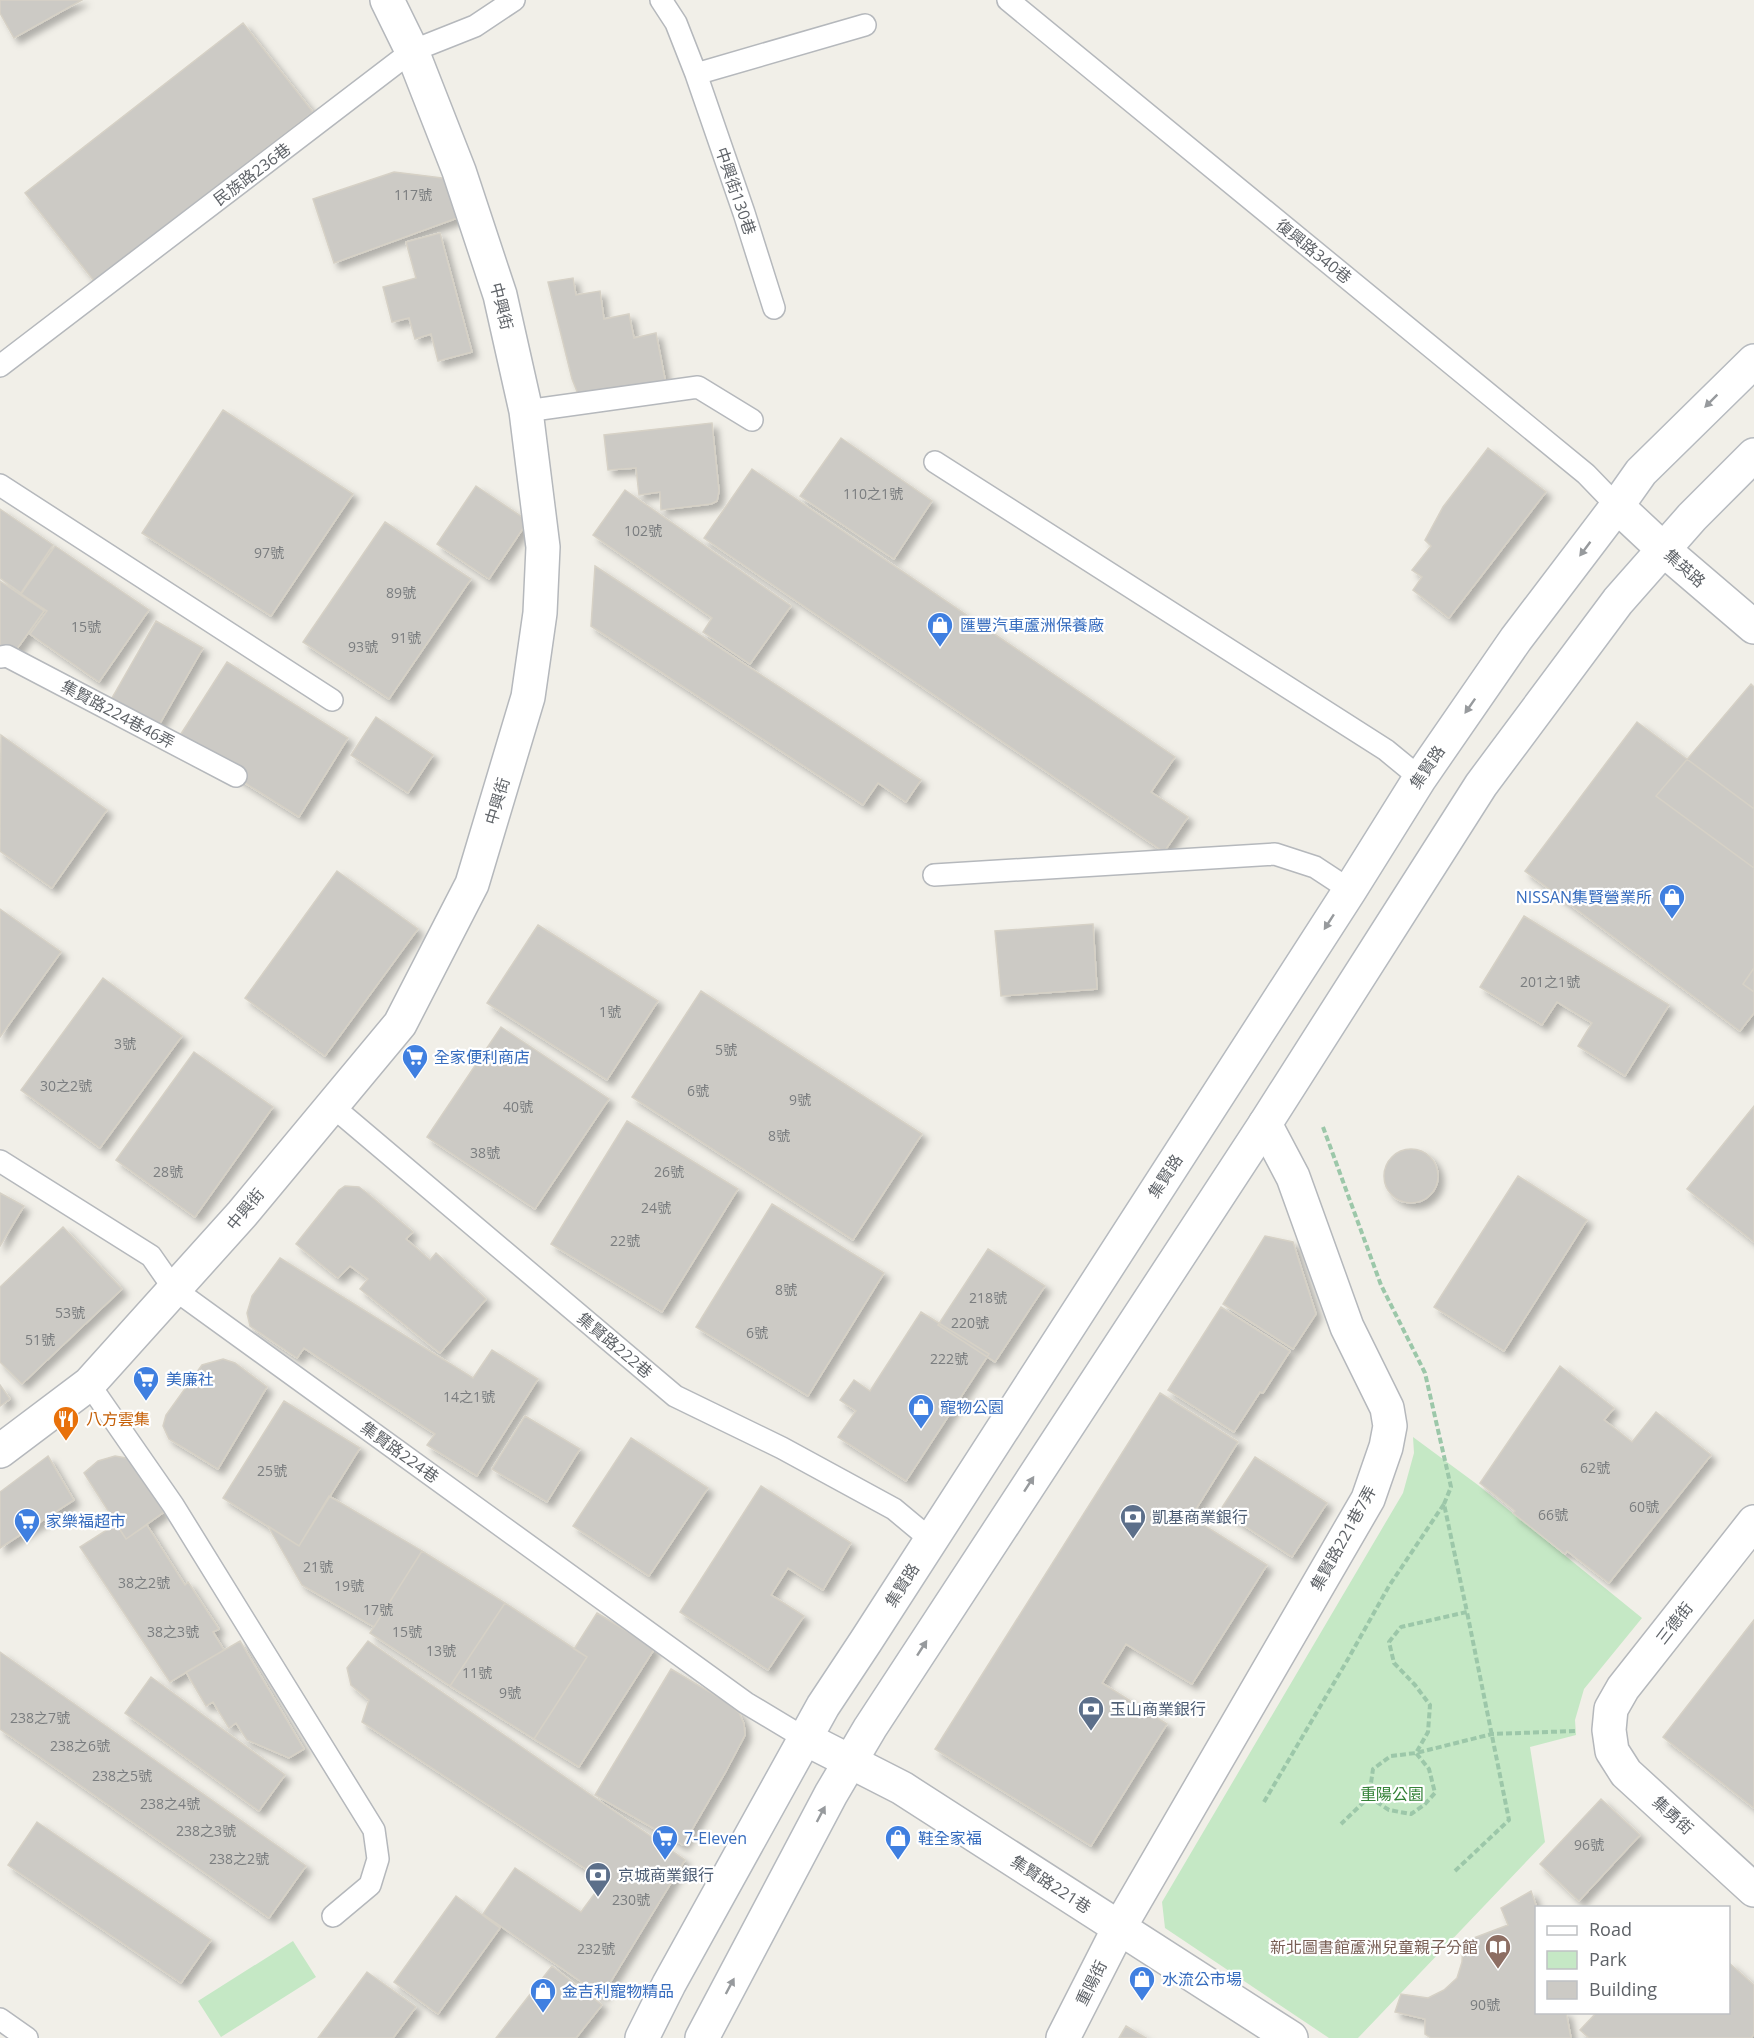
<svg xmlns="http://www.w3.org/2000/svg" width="1754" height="2038" font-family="'Open Sans','Noto Sans TC',sans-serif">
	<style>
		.green { fill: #c5e8c5 }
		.building { fill: #cccac5; stroke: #d6d1c6; stroke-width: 1.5; filter: url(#shadow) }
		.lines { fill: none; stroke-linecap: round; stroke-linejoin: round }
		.service-casing { stroke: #b5b8bc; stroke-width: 24 }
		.minor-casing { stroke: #b5b8bc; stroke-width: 36 }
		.secondary-casing { stroke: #b6babf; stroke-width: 36 }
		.path { stroke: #9cc7a9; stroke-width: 4; stroke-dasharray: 6 3; stroke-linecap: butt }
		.service { stroke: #fff; stroke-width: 21 }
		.minor { stroke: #fff; stroke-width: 33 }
		.secondary { stroke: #fff; stroke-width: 33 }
		.oneway { fill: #979a9d }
		.labels { text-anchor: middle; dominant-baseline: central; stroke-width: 4.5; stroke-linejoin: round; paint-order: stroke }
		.number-label { font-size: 14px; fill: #7a7d7f }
		.street-label { font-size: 16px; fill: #5f6368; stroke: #fff }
		.shop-label { font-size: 16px; fill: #366cbe; stroke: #fff; text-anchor: start }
		.food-label { font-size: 16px; fill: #c56008; stroke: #fff; text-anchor: start }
		.service-label { font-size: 16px; fill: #4e5e75; stroke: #fff; text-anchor: start }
		.park-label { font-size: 16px; fill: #348238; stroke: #fff }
		.education-label { font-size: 16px; fill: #785e54; stroke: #fff; text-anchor: end }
	</style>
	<defs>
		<filter id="shadow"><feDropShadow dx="5.5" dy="5.5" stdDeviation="3" flood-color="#0004"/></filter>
	</defs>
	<rect width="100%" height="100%" fill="#f1efe8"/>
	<path class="green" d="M1413,1437L1478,1485L1642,1618L1584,1689L1575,1720L1576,1735L1530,1747L1545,1842L1358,2038H1329L1165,1928L1162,1902L1403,1493L1414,1453Z
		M293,1941L316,1977L221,2037L198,2001Z"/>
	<path class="building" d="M0,0H82L14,38L0,13Z
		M243,23L313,112L94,281L25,193Z
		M394,172L450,179L460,217L334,263L313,199Z
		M440,233L472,352L438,361L431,334L415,339L409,318L392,322L383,287L416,278L406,242Z
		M573,278L576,295L600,291L604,319L629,314L634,338L656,333L667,389L578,394L572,379L548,282Z
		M223,410L353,494L271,616L142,533Z
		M712,423L719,491L717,501L711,504L661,510L660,492L639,495L636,468L608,470L604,435Z
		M841,438L932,501L894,559L800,496Z
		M1488,448L1546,492L1449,618L1413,590L1422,577L1412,570L1431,546L1425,540L1443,507Z
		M752,469L1175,757L1151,792L1188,817L1164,852L704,538Z
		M476,486L528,521L489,579L437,544Z
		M625,490L791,606L750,664L703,632L712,618L593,535Z
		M0,509L53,545L21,593L0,578Z
		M385,522L471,579L389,699L303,642Z
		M55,546L149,610L99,682L30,634L47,611L21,594Z
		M595,566L921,780L906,802L878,783L863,805L591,626Z
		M0,581L44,611L9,660L0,654Z
		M156,621L203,648L155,732L108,705Z
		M227,662L348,738L299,817L177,740Z
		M1751,684L1754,687V868L1656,796Z
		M376,717L433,755L408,793L351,755Z
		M1637,722L1754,809V968L1743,984L1754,992V1013L1740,1031L1525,871Z
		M1,735L107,810L52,888L0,851Z
		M337,871L418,929L325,1056L245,998Z
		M0,909L61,952L0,1037Z
		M1524,916L1669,1005L1625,1076L1578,1046L1592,1023L1557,1002L1542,1025L1480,987Z
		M1093,924L1097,989L1001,996L995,931Z
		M538,925L658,1001L607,1080L487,1003Z
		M1754,968V992L1743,984Z
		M103,978L182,1036L100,1148L21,1090Z
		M701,991L922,1134L853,1240L632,1097Z
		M501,1027L609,1099L535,1209L427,1137Z
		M194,1052L273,1107L195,1217L116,1160Z
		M1754,1106V1242L1687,1189Z
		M627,1121L738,1189L662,1312L551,1244Z
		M1384 1176a27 27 0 1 1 54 0a27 27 0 1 1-54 0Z
		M1518,1176L1587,1220L1504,1351L1434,1307Z
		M345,1186L359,1187L367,1193L413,1232L406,1239L430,1260L436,1253L486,1299L440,1353L360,1289L368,1279L350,1266L338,1278L296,1244L339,1190Z
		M0,1193L24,1206L0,1246Z
		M772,1204L884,1273L808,1396L696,1327Z
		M63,1227L122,1289L22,1384L0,1362V1287Z
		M1265,1236L1293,1242L1316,1314L1293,1349L1223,1304Z
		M988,1249L1045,1286L995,1362L938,1325Z
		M280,1258L473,1378L492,1350L538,1379L477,1476L427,1445L435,1434L304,1348L297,1358L250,1326L247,1313L252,1296Z
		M1221,1307L1290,1351L1263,1393L1260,1392L1234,1432L1168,1390Z
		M921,1312L989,1354L906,1481L838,1437L856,1411L840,1400L854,1380L870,1391Z
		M223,1359L235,1363L267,1387L218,1469L169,1439L163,1426L166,1415L202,1365Z
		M1560,1366L1614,1408L1604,1420L1632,1442L1656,1412L1711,1455L1609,1583L1567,1551L1565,1554L1513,1513L1515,1511L1480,1483Z
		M0,1385L10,1399L0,1406Z
		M1160,1393L1238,1442L1191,1517L1267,1565L1192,1684L1126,1644L1102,1683L1167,1724L1091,1846L935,1749Z
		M284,1401L360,1448L299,1546L223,1498Z
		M525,1416L580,1449L547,1502L492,1469Z
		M631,1438L708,1488L649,1576L573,1526Z
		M48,1456L74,1500L0,1548V1492Z
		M115,1456L126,1458L135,1464L164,1512L126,1539L84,1473L98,1461Z
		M1255,1457L1327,1503L1292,1557L1228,1515L1227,1517L1219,1512Z
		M761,1486L851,1543L823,1590L788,1568L771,1595L804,1616L768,1670L680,1612Z
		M329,1496L422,1551L374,1627L302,1585L268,1526L299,1546Z
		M116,1524L126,1539L147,1525L185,1585L188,1582L219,1629L213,1632L224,1650L170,1682L80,1547Z
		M422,1551L505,1603L450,1686L370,1633Z
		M505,1603L587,1657L534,1739L450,1686Z
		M597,1613L655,1648L579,1767L534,1739L587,1657L574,1649Z
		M1754,1620V1808L1663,1737Z
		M240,1641L304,1749L289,1758L247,1740L236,1723L229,1728L213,1702L206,1706L186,1672Z
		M368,1641L685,1860L602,1996L483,1914L515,1868L581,1912L604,1881L362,1722L369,1700L351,1685L347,1668Z
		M0,1652L306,1866L269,1918L0,1729Z
		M671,1669L725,1701L739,1713L744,1724L745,1735L725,1773L683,1845L595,1795Z
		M151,1677L285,1775L259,1811L125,1713Z
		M1601,1799L1640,1835L1579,1901L1540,1864Z
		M37,1822L211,1940L181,1983L8,1865Z
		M1531,1891L1537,1908L1536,2012H1566L1571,2038H1431L1425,2034V2019L1395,2012L1401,1994L1428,1998L1444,1990L1457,1978L1462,1962L1463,1942L1508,1925L1501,1908Z
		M456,1896L500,1928L438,2014L394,1982Z
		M1728,1962L1754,1985V2034L1751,2038H1589L1580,2030L1597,2012H1728Z
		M552,1966L602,2005L576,2038H496Z
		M367,1972L416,2007L393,2038H318Z
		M1126,2026L1146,2038H1119Z"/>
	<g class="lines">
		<g class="service-casing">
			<path id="service" d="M661,0L676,23L696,74L744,213L774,308
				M1008,0L1586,474L1617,506
				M696,74L865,25
				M0,366L412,51L475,26L514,0
				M526,411L698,387L752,420
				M935,462L1386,750L1420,778
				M0,485L332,700
				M0,657L7,656L236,776
				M934,875L1275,854L1315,867L1350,890
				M331,1105L675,1396L782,1448L894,1509L930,1539
				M0,1161L151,1256L174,1289L746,1703L806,1739
				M89,1384L173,1505L374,1830L378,1859L370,1885L333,1916
				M0,2019L27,2038"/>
		</g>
		<g class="minor-casing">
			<path id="minor" d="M1617,506L1664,550L1754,627
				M0,1451L89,1384L242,1214L400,1024L472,884L528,697L540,613L543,547L526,411L500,295L459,171L412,51L387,0
				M1754,1522L1623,1688L1611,1709L1609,1730L1612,1751L1626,1773L1754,1890
				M806,1739L902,1788L1291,2038
				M1063,2038L1119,1928L1368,1499L1386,1447L1390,1426L1387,1408L1347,1327L1293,1177L1265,1124"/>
		</g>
		<g class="secondary-casing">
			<path id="secondary" d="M642,2038L669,1984L823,1706L866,1641L1350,890L1420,778L1516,639L1617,506L1641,472L1754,361
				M702,2038L831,1794L870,1728L1265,1124L1481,785L1618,601L1692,517L1754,455"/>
		</g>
		<path class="path" d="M1323,1127L1381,1285L1425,1373L1451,1487L1444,1504
			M1369,1797L1389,1810L1411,1814L1424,1805L1435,1793L1429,1769L1416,1753L1492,1734L1575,1731
			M1264,1802L1348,1659L1389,1586L1444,1504L1467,1612L1401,1627L1389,1642L1394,1663L1415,1685L1430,1705L1428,1732L1416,1753L1391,1756L1373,1769L1369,1797L1341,1824
			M1455,1871L1509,1820L1467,1612"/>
		<use href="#service" class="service"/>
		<use href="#minor" class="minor"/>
		<use href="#secondary" class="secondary"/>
	</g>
	<defs><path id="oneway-solid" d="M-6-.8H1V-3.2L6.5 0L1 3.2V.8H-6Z" transform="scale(1.5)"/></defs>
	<g class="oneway">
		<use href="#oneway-solid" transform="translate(1711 401) rotate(135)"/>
		<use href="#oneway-solid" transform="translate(1585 549) rotate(127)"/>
		<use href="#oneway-solid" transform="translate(1470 706) rotate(125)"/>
		<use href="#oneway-solid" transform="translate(1329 922) rotate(123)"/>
		<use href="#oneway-solid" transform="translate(1029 1484) rotate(-57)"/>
		<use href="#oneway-solid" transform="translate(922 1648) rotate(-57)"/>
		<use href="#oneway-solid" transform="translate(821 1814) rotate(-62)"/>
		<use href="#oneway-solid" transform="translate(730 1986) rotate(-62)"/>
	</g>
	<defs>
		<g id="shop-pin" transform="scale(1.35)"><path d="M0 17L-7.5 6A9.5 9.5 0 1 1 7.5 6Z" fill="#3f7fe0" stroke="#fff"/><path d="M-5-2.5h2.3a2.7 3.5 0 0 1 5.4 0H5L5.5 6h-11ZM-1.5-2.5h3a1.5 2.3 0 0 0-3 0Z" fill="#fff"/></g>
		<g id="supermarket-pin" transform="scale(1.35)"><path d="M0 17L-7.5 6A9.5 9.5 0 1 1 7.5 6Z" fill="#3f7fe0" stroke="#fff"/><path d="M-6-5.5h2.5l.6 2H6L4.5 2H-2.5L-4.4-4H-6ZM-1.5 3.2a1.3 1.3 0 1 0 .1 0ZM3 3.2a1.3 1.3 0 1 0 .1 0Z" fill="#fff"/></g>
		<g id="restaurant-pin" transform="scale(1.35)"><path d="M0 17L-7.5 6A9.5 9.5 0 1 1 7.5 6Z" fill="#e8710a" stroke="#fff"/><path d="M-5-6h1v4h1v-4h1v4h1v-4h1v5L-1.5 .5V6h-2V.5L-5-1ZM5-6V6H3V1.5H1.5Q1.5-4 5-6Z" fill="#fff"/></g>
		<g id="bank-pin" transform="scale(1.35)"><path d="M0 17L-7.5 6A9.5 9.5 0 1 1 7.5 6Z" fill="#5c6f8a" stroke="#fff"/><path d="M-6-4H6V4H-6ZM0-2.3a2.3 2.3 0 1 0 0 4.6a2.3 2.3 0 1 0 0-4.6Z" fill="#fff"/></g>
		<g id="library-pin" transform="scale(1.35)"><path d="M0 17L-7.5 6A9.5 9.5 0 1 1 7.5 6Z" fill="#8d6e63" stroke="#fff"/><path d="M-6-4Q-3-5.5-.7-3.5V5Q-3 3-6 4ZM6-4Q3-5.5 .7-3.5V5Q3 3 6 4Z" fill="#fff"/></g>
	</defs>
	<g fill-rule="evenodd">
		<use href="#shop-pin" x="940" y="625"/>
		<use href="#shop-pin" x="1672" y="897"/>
		<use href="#supermarket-pin" x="415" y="1057"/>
		<use href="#supermarket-pin" x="146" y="1379"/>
		<use href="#shop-pin" x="921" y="1407"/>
		<use href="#restaurant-pin" x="66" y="1419"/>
		<use href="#bank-pin" x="1133" y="1517"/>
		<use href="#supermarket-pin" x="27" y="1521"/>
		<use href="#bank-pin" x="1091" y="1709"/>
		<use href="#supermarket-pin" x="665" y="1838"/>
		<use href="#shop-pin" x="898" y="1838"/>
		<use href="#bank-pin" x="598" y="1875"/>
		<use href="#library-pin" x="1498" y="1947"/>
		<use href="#shop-pin" x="1142" y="1979"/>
		<use href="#shop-pin" x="543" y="1991"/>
	</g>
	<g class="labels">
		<g class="number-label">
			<text x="413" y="194">117號</text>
			<text x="873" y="493">110之1號</text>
			<text x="643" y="530">102號</text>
			<text x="269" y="552">97號</text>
			<text x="401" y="592">89號</text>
			<text x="86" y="626">15號</text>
			<text x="406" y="637">91號</text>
			<text x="363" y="646">93號</text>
			<text x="1550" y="981">201之1號</text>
			<text x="610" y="1011">1號</text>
			<text x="125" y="1043">3號</text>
			<text x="726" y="1049">5號</text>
			<text x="66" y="1085">30之2號</text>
			<text x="698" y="1090">6號</text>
			<text x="800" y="1099">9號</text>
			<text x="518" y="1106">40號</text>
			<text x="779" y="1135">8號</text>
			<text x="485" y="1152">38號</text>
			<text x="168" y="1171">28號</text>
			<text x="669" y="1171">26號</text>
			<text x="656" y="1207">24號</text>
			<text x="625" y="1240">22號</text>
			<text x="786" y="1289">8號</text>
			<text x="988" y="1297">218號</text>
			<text x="70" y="1312">53號</text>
			<text x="970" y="1322">220號</text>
			<text x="757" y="1332">6號</text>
			<text x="40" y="1339">51號</text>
			<text x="949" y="1358">222號</text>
			<text x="469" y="1396">14之1號</text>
			<text x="1595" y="1467">62號</text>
			<text x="272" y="1470">25號</text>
			<text x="1644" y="1506">60號</text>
			<text x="1553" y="1514">66號</text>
			<text x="318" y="1566">21號</text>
			<text x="144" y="1582">38之2號</text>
			<text x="349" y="1585">19號</text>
			<text x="378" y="1609">17號</text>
			<text x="173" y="1631">38之3號</text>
			<text x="407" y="1631">15號</text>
			<text x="441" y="1650">13號</text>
			<text x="477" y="1672">11號</text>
			<text x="510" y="1692">9號</text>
			<text x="40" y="1717">238之7號</text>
			<text x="80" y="1745">238之6號</text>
			<text x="122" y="1775">238之5號</text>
			<text x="170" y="1803">238之4號</text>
			<text x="206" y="1830">238之3號</text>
			<text x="1589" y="1844">96號</text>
			<text x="239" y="1858">238之2號</text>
			<text x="631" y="1899">230號</text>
			<text x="596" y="1948">232號</text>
			<text x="1485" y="2004">90號</text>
		</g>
		<g class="street-label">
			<text transform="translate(252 174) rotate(-37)">民族路236巷</text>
			<text transform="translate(736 191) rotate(71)">中興街130巷</text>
			<text transform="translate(1314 251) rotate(39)">復興路340巷</text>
			<text transform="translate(502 306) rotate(76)">中興街</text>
			<text transform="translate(1685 568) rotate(41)">集英路</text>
			<text transform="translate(118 714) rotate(28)">集賢路224巷46弄</text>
			<text transform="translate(1427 767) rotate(-56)">集賢路</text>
			<text transform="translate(497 801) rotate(-73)">中興街</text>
			<text transform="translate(1165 1176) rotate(-57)">集賢路</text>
			<text transform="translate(245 1209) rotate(-50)">中興街</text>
			<text transform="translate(615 1345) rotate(40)">集賢路222巷</text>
			<text transform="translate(400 1452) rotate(36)">集賢路224巷</text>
			<text transform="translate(1343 1538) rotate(-61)">集賢路221巷7弄</text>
			<text transform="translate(902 1585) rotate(-58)">集賢路</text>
			<text transform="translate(1674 1623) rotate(-52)">三德街</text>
			<text transform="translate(1673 1815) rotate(42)">集勇街</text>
			<text transform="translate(1051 1884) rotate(33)">集賢路221巷</text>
			<text transform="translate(1091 1983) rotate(-63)">重陽街</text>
		</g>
		<g class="shop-label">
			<text x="960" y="625">匯豐汽車蘆洲保養廠</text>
			<text x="1652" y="897" text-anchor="end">NISSAN集賢營業所</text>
			<text x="434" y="1057">全家便利商店</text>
			<text x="166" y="1379">美廉社</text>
			<text x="940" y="1407">寵物公園</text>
			<text x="46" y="1521">家樂福超市</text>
			<text x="684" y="1838">7-Eleven</text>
			<text x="918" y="1838">鞋全家福</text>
			<text x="1162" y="1979">水流公市場</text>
			<text x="562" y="1991">金吉利寵物精品</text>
		</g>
		<g class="food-label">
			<text x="86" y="1419">八方雲集</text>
		</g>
		<g class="service-label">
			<text x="1152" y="1517">凱基商業銀行</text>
			<text x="1110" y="1709">玉山商業銀行</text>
			<text x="618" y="1875">京城商業銀行</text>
		</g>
		<g class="park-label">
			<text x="1392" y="1794">重陽公園</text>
		</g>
		<g class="education-label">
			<text x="1478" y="1947">新北圖書館蘆洲兒童親子分館</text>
		</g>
	</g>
	<rect x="1535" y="1906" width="195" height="108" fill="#ffffff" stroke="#bfc1c3" stroke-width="1.5"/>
	<rect x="1547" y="1926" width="30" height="9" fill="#ffffff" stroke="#bfc1c3" stroke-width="1.5"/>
	<text x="1589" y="1936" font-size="18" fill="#5f6368">Road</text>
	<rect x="1547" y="1951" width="30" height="18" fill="#c5e8c5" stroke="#bfc1c3" stroke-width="1.5"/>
	<text x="1589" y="1966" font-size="18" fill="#5f6368">Park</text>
	<rect x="1547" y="1981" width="30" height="18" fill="#cccac5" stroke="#bfc1c3" stroke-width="1.5"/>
	<text x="1589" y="1996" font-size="18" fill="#5f6368">Building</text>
</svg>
